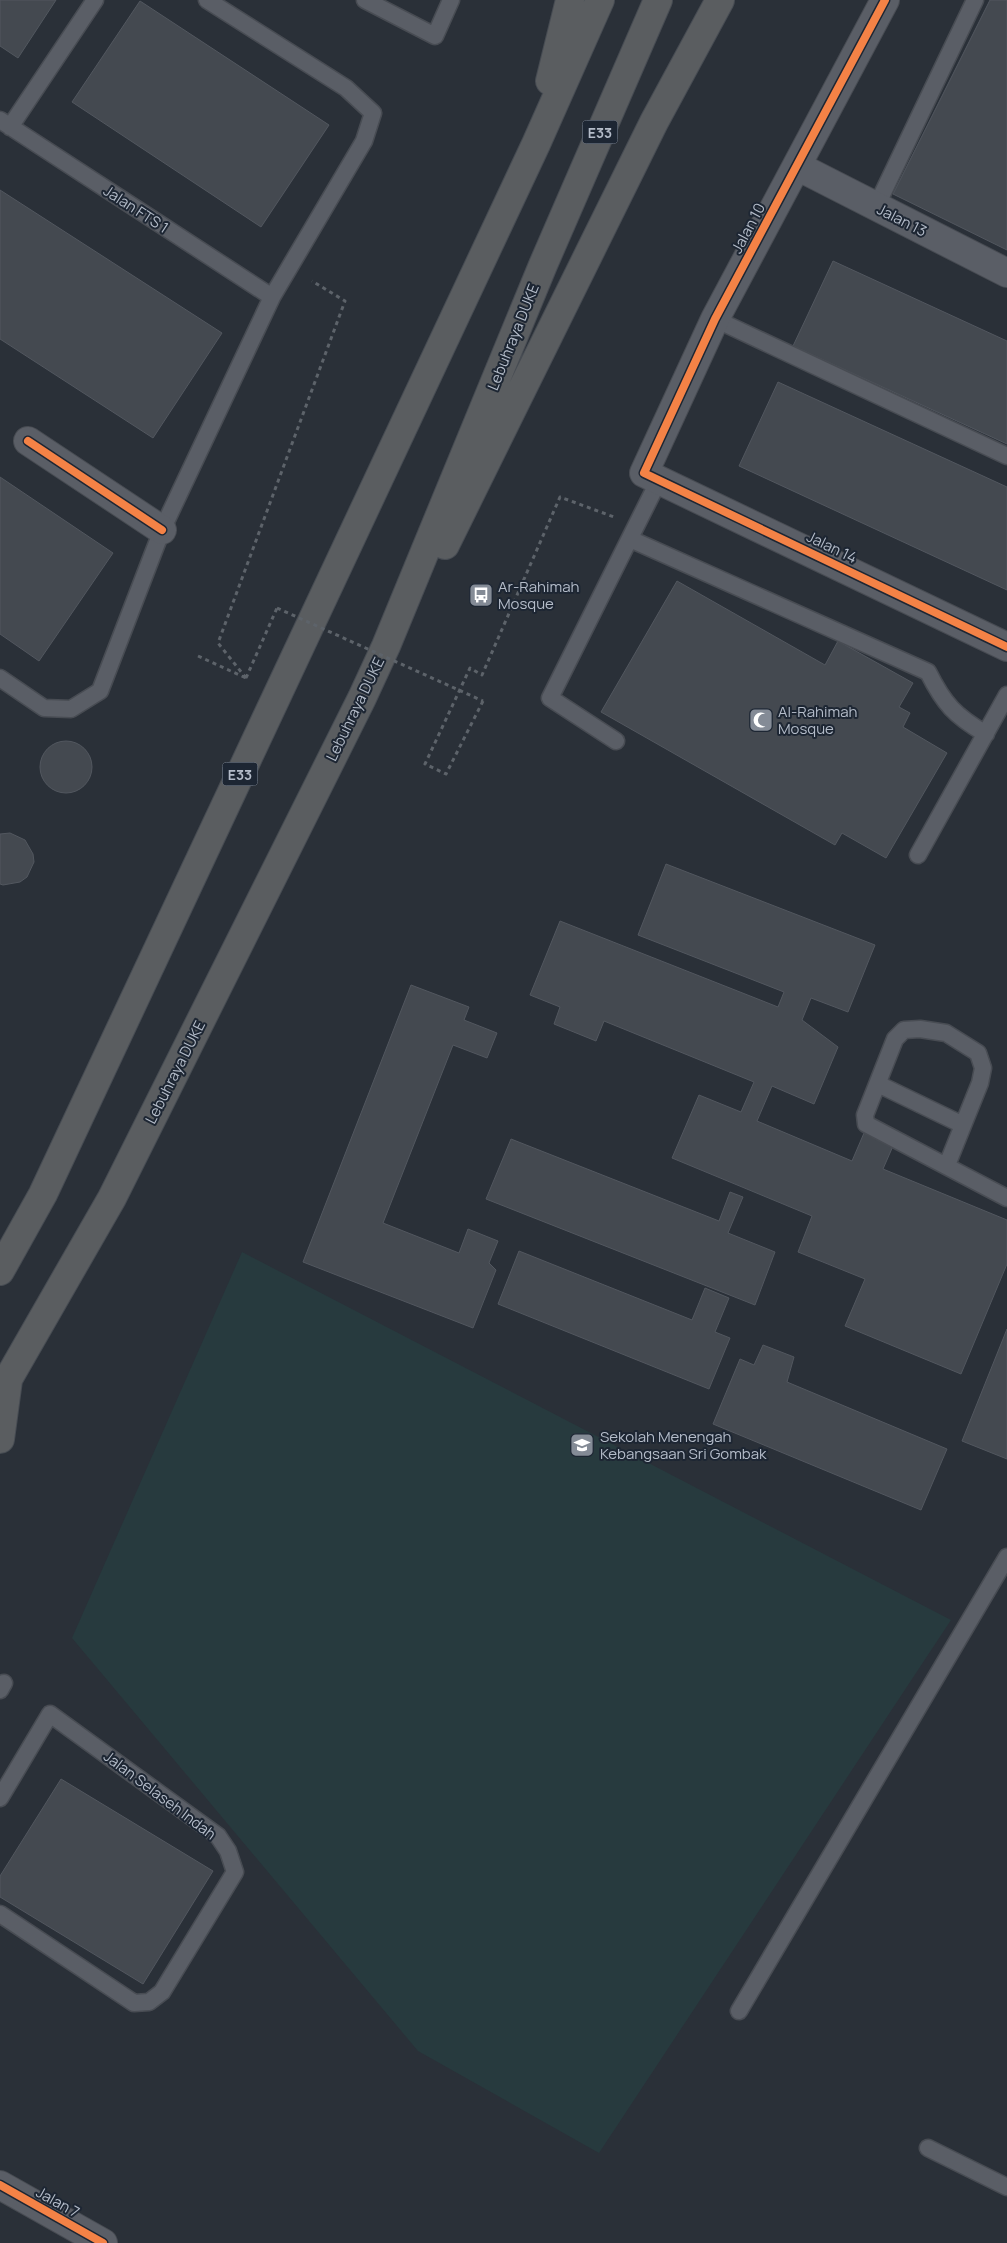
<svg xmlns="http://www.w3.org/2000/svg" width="1007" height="2243" font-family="Manrope,sans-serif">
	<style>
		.green { fill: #273a3e }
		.building { fill: #444950; stroke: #52575f }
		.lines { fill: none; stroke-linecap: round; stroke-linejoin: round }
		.service-casing { stroke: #484c53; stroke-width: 19 }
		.minor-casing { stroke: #484c53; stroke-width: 30 }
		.motorway-casing { stroke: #474c53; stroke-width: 30 }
		.path { stroke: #5d636a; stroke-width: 3; stroke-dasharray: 4 4; stroke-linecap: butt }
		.service { stroke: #5a5e66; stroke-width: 16 }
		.minor { stroke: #5a5e66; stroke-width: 28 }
		.motorway { stroke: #5a5d60; stroke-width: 28 }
		.path-bridge { stroke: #5d636a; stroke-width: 3; stroke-dasharray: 4 4; stroke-linecap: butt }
		.cycleway-casing { stroke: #1d2633; stroke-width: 11 }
		.cycleway { stroke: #f48246; stroke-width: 8 }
		.labels { text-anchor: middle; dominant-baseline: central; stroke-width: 4; stroke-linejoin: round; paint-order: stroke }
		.shield { fill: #1d2633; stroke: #878f9c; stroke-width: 1 }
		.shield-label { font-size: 14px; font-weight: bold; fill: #b4bcc9 }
		.street-label { font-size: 15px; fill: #b4bcc9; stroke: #1d2633 }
		.poi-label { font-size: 15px; fill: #b4bcc9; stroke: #1d2633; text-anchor: start }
	</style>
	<rect width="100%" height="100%" fill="#2a3038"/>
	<path class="green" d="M242,1252L951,1620L599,2153L418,2051L72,1638Z"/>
	<path class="building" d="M0,0H56L18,58L0,46Z
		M990,0H1007V250L893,194Z
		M140,1L329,125L261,227L72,102Z
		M0,190L222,333L153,438L0,339Z
		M833,261L1007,341V444L793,346Z
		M778,382L1007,487V590L739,466Z
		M0,477L113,553L39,661L0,634Z
		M677,581L825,665L838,641L913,683L899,707L910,713L903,727L947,753L886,858L842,833L835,845L601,712Z
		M40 767a26 26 0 1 1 52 0a26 26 0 1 1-52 0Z
		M10,833L25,840L33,854L34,862L27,877L20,882L3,885L0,884V834Z
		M666,864L875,945L848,1012L811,998L802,1020L838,1047L814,1104L772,1086L757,1121L852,1161L864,1133L893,1146L883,1169L1007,1220V1264L961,1374L845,1326L865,1279L798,1252L812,1216L672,1158L699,1095L741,1112L754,1082L604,1021L596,1041L554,1024L560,1007L530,995L560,921L778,1007L784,992L638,935Z
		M411,985L469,1007L464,1020L497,1033L487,1058L453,1045L383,1223L459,1253L468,1229L498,1241L489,1263L496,1270L473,1328L303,1262Z
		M511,1139L719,1221L730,1192L743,1197L728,1233L775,1252L755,1305L486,1199Z
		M519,1251L692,1320L705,1288L729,1298L715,1332L730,1338L709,1389L498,1304Z
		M1007,1329V1459L962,1441Z
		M763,1345L794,1357L787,1382L947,1449L921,1510L713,1424L740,1359L754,1365Z
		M61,1779L213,1871L143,1984L0,1897V1876Z"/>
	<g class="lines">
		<g class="service-casing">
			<path id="service" d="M365,0L435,36L451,0
				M0,120L272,297
				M10,127L95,0
				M876,207L975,0
				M715,319L1007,456
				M630,539L928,672C944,704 955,716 986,734
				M0,678L44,708L71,709L100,691L162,530L272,297L364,141L373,113L346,88L207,0
				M616,741L550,698L659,480
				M918,855L1007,695
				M878,1084L963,1125
				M947,1165L980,1083L983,1068L978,1053L946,1033L920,1029L904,1030L895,1039L865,1115L866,1124L1007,1198
				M0,1690L4,1683
				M0,1798L50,1714L218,1836L228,1851L235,1872L162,1992L149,2002L134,2003L0,1914
				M739,2011L1007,1557
				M928,2148L1007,2187"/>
		</g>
		<g class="minor-casing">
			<path id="minor" d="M885,0L715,319L644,473L1007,647
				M797,166L1007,273
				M28,441L162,530
				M0,2185L103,2243"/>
		</g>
		<g class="motorway-casing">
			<path id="motorway" d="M550,81L570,0
				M445,545L654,122L720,0
				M0,1271L43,1194L536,144L600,0
				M0,1393L112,1198L362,698L386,646L543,265L658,0
				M0,1439L8,1380"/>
		</g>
		<path class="path" d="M198,656L246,678
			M246,678L218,643L345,301L312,281
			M246,678L277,608
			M483,701L446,774L425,764L470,668L482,675L560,497L614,517"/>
		<use href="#service" class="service"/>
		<use href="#minor" class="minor"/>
		<use href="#motorway" class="motorway"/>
		<path class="path-bridge" d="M277,608L483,701"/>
		<g class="cycleway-casing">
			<path id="cycleway" d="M885,0L715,319L644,473L1007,647
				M28,441L162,530
				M0,2185L103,2243"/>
		</g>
		<use href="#cycleway" class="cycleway"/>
	</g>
	<defs>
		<g id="bus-square" transform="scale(1.25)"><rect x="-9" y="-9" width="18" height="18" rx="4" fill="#848b96" stroke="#1d2633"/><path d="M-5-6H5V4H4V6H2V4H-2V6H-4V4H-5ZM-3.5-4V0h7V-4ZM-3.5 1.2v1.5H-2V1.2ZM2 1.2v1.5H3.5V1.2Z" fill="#fff"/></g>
		<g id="mosque-square" transform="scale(1.25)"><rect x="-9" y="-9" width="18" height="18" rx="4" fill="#848b96" stroke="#1d2633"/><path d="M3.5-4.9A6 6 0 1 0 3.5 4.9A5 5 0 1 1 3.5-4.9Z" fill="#fff"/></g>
		<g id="school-square" transform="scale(1.25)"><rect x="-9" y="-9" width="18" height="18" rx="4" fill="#848b96" stroke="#1d2633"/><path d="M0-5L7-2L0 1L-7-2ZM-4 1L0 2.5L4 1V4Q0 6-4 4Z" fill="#fff"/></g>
	</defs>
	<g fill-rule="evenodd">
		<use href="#bus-square" x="481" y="595"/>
		<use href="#mosque-square" x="761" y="720"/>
		<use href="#school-square" x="582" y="1445"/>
	</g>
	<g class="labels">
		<g class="shield">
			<rect x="582.5" y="120.5" width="35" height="23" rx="4"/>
			<rect x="222.5" y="762.5" width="35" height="23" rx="4"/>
		</g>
		<g class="shield-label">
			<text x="600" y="132">E33</text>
			<text x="240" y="774">E33</text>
		</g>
		<g class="street-label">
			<text transform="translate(136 209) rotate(33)">Jalan FTS 1</text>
			<text transform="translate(902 220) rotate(27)">Jalan 13</text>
			<text transform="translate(748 228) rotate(-62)">Jalan 10</text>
			<text transform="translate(513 337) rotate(-68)">Lebuhraya DUKE</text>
			<text transform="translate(832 547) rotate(26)">Jalan 14</text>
			<text transform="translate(355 709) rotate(-64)">Lebuhraya DUKE</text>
			<text transform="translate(175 1072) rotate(-63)">Lebuhraya DUKE</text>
			<text transform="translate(160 1795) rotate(37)">Jalan Selaseh Indah</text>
			<text transform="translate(58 2202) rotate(29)">Jalan 7</text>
		</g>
		<g class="poi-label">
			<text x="498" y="586">Ar-Rahimah<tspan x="498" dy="17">Mosque</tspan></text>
			<text x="778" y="711">Al-Rahimah<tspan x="778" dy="17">Mosque</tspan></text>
			<text x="600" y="1436">Sekolah Menengah<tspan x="600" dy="17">Kebangsaan Sri Gombak</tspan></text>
		</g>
	</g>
</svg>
